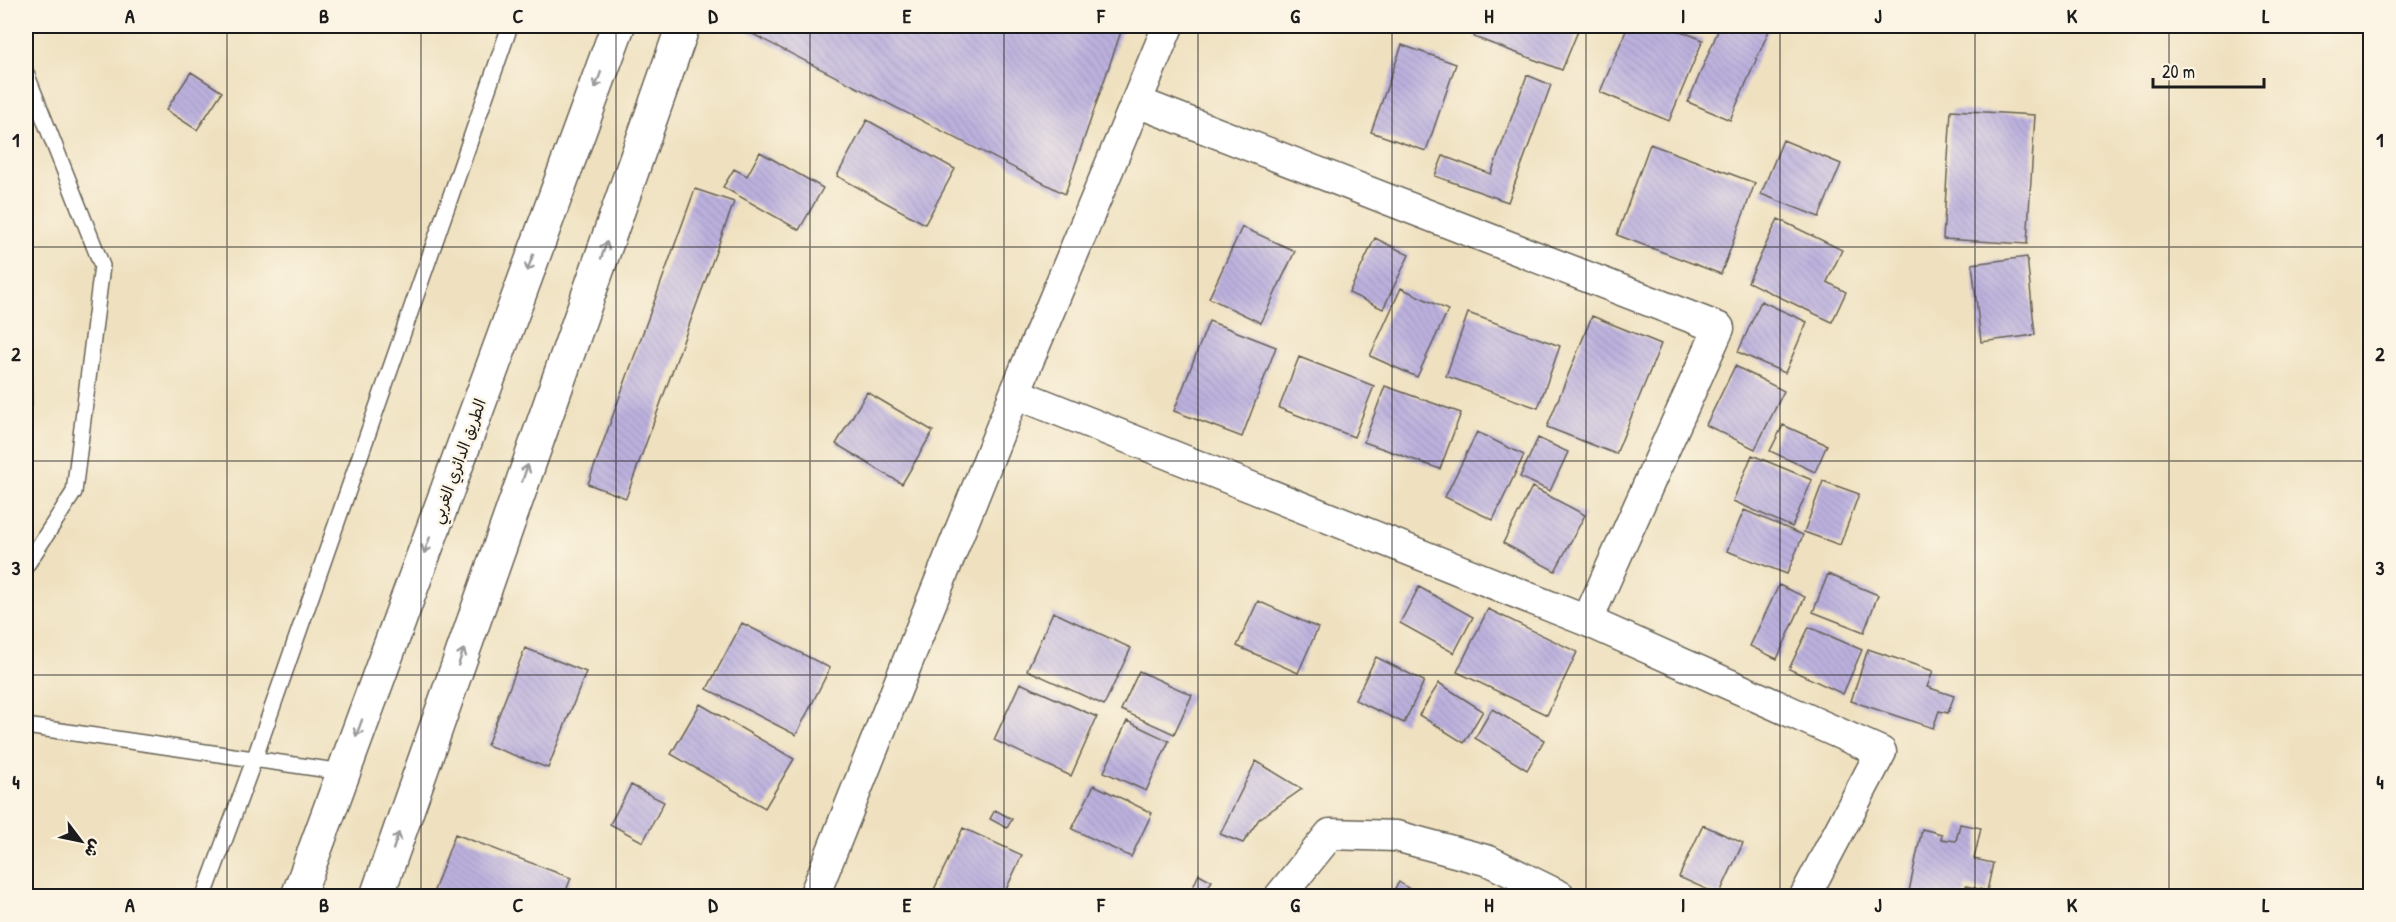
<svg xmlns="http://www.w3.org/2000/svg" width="2396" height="922" font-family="'Patrick Hand','Playpen Sans Arabic',sans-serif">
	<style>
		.building { fill: url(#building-back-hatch) }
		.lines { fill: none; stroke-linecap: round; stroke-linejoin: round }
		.lane-casing { stroke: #666155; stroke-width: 18 }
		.street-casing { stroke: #666155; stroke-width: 33 }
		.secondary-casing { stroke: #666155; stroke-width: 36 }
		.lane { stroke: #fff; stroke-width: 15 }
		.street { stroke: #fff; stroke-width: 30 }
		.secondary { stroke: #fff; stroke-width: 33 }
		.oneway { stroke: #999 }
		.grid { fill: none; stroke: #1c1c1c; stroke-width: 1.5; stroke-opacity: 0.55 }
		.labels { text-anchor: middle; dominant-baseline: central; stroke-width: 5; stroke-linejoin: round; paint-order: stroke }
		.street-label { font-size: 16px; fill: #1c1c1c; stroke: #fcf5e5 }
		.neatline { fill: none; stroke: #1c1c1c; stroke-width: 2 }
		.grid-label { font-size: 20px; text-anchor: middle; font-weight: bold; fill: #1c1c1c }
	</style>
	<defs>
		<pattern id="building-back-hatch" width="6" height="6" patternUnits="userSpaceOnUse" patternTransform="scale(1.5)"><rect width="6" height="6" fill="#bcb1de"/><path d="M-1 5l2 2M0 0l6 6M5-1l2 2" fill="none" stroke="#a198be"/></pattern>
	</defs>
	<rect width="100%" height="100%" fill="#fcf5e5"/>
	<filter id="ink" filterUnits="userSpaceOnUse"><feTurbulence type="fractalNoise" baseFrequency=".0167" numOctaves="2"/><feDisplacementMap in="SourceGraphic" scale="12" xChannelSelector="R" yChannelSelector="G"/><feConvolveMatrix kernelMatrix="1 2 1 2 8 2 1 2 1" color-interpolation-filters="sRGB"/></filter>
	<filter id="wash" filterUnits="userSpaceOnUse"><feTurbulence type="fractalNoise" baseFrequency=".008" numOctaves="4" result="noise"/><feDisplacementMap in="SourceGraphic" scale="24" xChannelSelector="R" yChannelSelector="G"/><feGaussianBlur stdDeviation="1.35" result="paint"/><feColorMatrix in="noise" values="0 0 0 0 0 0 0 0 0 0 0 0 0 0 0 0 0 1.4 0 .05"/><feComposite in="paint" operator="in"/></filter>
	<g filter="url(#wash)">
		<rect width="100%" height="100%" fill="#efe1c0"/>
		<g id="blocks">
			<path class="building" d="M737,26H1123L1065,194Z
				M1479,26H1580L1562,70L1474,37Z
				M1628,26H1668L1703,40L1669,121L1600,92Z
				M1720,26H1771L1730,120L1688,102Z
				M1402,45L1456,64L1426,151L1371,132Z
				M191,72L222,92L197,130L166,110Z
				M1527,75L1551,85L1508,202L1435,176L1443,156L1491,174Z
				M1951,110L2035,115L2027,244L1943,239Z
				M867,120L955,169L925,224L837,176Z
				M1783,140L1841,164L1819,217L1761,194Z
				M1650,144L1755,183L1721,274L1617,235Z
				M760,152L823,188L799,230L723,187L734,169L747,176Z
				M695,189L734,202L626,498L588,484Z
				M1778,219L1842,250L1827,282L1846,292L1832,322L1748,282Z
				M1242,227L1295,251L1261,323L1209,298Z
				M1375,238L1409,255L1383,309L1349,293Z
				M2027,257L2035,335L1981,342L1972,264Z
				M26,267L29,277L32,406L26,421Z
				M1401,288L1448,310L1417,377L1370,356Z
				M1761,301L1807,322L1785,373L1738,352Z
				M1468,313L1560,346L1538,408L1446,376Z
				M1592,316L1661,344L1616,454L1547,427Z
				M1209,321L1276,347L1242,437L1174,411Z
				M1299,357L1374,386L1354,437L1279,408Z
				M1735,366L1784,391L1755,449L1706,425Z
				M1385,386L1461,413L1440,469L1364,442Z
				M867,392L933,431L902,484L836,444Z
				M1783,425L1827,445L1815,472L1770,451Z
				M1477,432L1524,455L1493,520L1445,497Z
				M1538,438L1568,452L1550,491L1520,477Z
				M1752,455L1812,480L1792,527L1733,501Z
				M1823,481L1859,494L1840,545L1804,532Z
				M1532,487L1585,515L1555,571L1503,543Z
				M1744,510L1803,535L1787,574L1727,551Z
				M1828,574L1878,595L1864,632L1813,612Z
				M1779,585L1805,597L1777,659L1750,646Z
				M1419,587L1473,617L1454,653L1400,623Z
				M1258,601L1318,628L1298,673L1237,646Z
				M1488,609L1577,652L1547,715L1457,672Z
				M1053,612L1131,648L1104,705L1027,670Z
				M742,623L830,668L796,735L707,689Z
				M1809,627L1862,650L1843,694L1789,669Z
				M525,648L586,672L548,768L487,745Z
				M1868,649L1933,671L1927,687L1954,696L1948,713L1939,711L1933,728L1851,701Z
				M1376,657L1424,681L1404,723L1355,700Z
				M1139,671L1192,695L1174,734L1121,710Z
				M1020,683L1097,717L1071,776L994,740Z
				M1439,683L1483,711L1464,743L1419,715Z
				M700,704L794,759L765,808L671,754Z
				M1492,709L1544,740L1527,770L1475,738Z
				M1127,721L1169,741L1146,791L1104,772Z
				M1256,761L1302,789L1259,819L1243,843L1220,834Z
				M631,785L664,802L643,842L610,824Z
				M1094,785L1152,813L1131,857L1072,829Z
				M995,810L1012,819L1007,828L990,819Z
				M1960,824L1981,828L1974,859L1993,863L1987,891L1966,886L1964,896H1908L1922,829L1942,834L1941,839L1956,841Z
				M1703,825L1743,843L1719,895L1679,877Z
				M963,828L1022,855L1003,896H931Z
				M455,834L571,878L564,896H432Z
				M1199,874L1212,881L1204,893L1193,887Z
				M1399,882L1420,896H1390Z
				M157,890L165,891L176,896H146Z"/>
		</g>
	</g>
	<g filter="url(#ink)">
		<use href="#blocks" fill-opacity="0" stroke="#666155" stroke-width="1.5"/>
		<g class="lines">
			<g class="lane-casing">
				<path id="lane" d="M26,73L102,266L74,492L26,566
					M26,726L343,772
					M204,896L254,760L510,26"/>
			</g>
			<g class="street-casing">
				<path id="street" d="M1137,102L1719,328L1587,621
					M1015,393L1587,621L1881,752L1805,896
					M814,896L1015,393L1168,26
					M1280,896L1330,834L1396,836L1489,861L1560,896"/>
			</g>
			<g class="secondary-casing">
				<path id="secondary" d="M298,896L618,26
					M377,896L683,26"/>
			</g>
			<use href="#lane" class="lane"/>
			<use href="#street" class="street"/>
			<use href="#secondary" class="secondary"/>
		</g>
		<defs><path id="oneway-shaft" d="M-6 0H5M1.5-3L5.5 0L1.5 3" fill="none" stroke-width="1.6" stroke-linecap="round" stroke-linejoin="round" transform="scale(1.5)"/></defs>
		<g class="oneway">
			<use href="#oneway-shaft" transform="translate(598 80) rotate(110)"/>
			<use href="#oneway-shaft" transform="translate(604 250) rotate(-71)"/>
			<use href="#oneway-shaft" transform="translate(530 263) rotate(110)"/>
			<use href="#oneway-shaft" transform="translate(525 473) rotate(-71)"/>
			<use href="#oneway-shaft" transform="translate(427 545) rotate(110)"/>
			<use href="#oneway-shaft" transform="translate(461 657) rotate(-71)"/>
			<use href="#oneway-shaft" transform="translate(359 728) rotate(110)"/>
			<use href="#oneway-shaft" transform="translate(396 841) rotate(-71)"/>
		</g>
	</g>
	<path class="grid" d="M227,26V896M421,26V896M616,26V896M810,26V896M1004,26V896M1198,26V896M1392,26V896M1586,26V896M1780,26V896M1975,26V896M2169,26V896M26,247H2370M26,461H2370M26,675H2370"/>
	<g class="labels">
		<g class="street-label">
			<text transform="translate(458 461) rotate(-70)">الطريق الدائري الغربي</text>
		</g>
	</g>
	<rect width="2396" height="922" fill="none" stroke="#fcf5e5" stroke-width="66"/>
	<g transform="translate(81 841) rotate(122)" stroke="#fcf5e5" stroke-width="4.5" paint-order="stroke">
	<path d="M0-4.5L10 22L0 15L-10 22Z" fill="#1c1c1c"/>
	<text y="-9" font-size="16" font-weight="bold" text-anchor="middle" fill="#1c1c1c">ش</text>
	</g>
	<path d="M2153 78v9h111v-9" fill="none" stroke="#1c1c1c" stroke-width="3"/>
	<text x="2162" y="78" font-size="18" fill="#1c1c1c" stroke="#fcf5e5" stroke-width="4.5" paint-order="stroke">20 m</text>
	<rect x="33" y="33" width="2330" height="856" class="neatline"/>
	<g class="grid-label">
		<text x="130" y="23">A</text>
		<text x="324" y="23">B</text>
		<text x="518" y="23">C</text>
		<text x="713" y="23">D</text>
		<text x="907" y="23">E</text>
		<text x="1101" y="23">F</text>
		<text x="1295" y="23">G</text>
		<text x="1489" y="23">H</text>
		<text x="1683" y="23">I</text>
		<text x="1878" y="23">J</text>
		<text x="2072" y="23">K</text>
		<text x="2266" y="23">L</text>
		<text x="16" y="147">1</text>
		<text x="2380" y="147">1</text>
		<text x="16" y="361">2</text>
		<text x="2380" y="361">2</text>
		<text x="16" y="575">3</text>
		<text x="2380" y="575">3</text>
		<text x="16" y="789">4</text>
		<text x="2380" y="789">4</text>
		<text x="130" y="912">A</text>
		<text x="324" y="912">B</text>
		<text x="518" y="912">C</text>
		<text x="713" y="912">D</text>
		<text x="907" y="912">E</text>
		<text x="1101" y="912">F</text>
		<text x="1295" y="912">G</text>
		<text x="1489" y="912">H</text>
		<text x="1683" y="912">I</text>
		<text x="1878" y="912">J</text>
		<text x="2072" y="912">K</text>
		<text x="2266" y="912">L</text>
	</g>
</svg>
